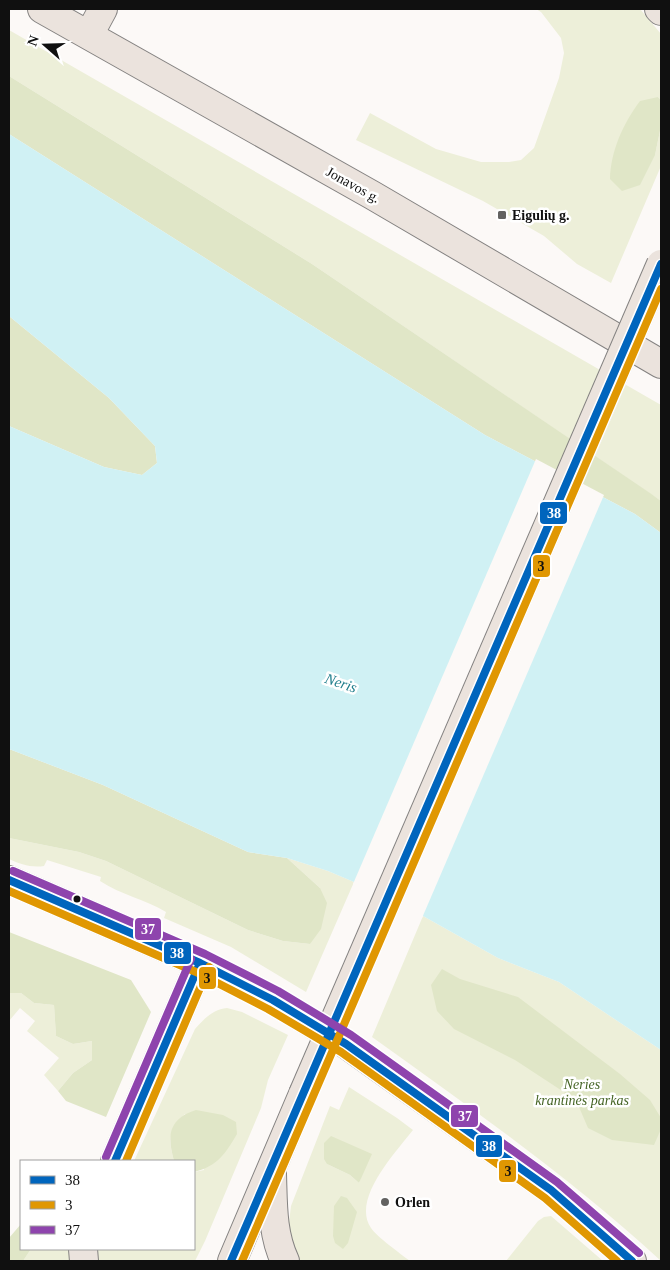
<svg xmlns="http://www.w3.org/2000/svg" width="670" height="1270" font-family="'Times New Roman',serif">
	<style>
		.green { fill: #edefd9; fill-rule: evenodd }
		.forest { fill: #e0e6c7 }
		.water { fill: #d0f1f4 }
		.pier { fill: #fcf9f7 }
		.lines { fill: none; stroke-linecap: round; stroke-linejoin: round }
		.major-casing { stroke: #848281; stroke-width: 30 }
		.major { stroke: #ebe3dd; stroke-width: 28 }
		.major-bridge-casing { stroke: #848281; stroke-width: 30; stroke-linecap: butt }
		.major-bridge { stroke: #ebe3dd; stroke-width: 28 }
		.bus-1-casing { stroke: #fff; stroke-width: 11 }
		.bus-2-casing { stroke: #fff; stroke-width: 11 }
		.bus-3-casing { stroke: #fff; stroke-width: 11 }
		.bus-1 { stroke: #0065bd; stroke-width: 8 }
		.bus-2 { stroke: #e09702; stroke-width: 8 }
		.bus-3 { stroke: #8e44ad; stroke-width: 8 }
		.poi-dot { fill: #636261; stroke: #fff; stroke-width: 2 }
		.bus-dot { fill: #101010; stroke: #fff; stroke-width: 2 }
		.labels { text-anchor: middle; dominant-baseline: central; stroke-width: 5; stroke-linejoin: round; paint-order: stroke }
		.street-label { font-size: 14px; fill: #101010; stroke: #fff }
		.poi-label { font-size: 14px; font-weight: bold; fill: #101010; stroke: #fff; text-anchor: start }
		.park-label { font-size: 14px; font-style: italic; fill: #456425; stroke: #fff }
		.water-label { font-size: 15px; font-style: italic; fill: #207e8c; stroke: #fff }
		.line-badge { stroke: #fff; stroke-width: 2 }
		.badge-label { font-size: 14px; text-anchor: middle; font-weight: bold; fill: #fff }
		.pale-badge-label { font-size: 14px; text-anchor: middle; font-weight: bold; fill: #111 }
	</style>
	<rect width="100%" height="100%" fill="#fcf9f7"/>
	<path class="green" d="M536,9H640L661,34V100L658,97L655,155L661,126V166L611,283L577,264L544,236L483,201L356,140L370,113L436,149L481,162H509L521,160L534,148L559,78L564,53L561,38L541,12Z
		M9,30L661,405V501L312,264L9,76Z
		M9,838L79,852L106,861L248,930L283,941L310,944L320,888L287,858L328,871L354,882L306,992L231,947L164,918L166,912C145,899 121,895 100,881L101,877L47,860L44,866C31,868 20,864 9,859Z
		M423,916L498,958L559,982L661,1050V1261C571,1178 471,1108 372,1037Z
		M9,993H21L34,1003L54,1005L56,1036L73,1044L92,1041V1060L73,1073L58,1091L44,1075L59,1058L27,1031L35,1021L20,1008L9,1021Z
		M227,1008L242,1012L288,1035L268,1080L261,1108L205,1241L195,1261H98L95,1253L97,1249H194V1172L204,1170L185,1114C168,1133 168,1137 174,1161H134L195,1029C205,1018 212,1010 227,1008Z
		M349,1087L397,1118L413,1130C396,1152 351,1199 371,1228C377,1237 401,1254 410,1261H299L290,1247L288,1231L291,1206L330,1106L339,1110ZM327,1164L363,1172L359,1183L350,1175Z
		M551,1216L603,1261H506L538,1221L544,1217Z
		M31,1249H69L70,1261H23Z"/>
	<path class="forest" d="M9,76L312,264L650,493L661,501V533L635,514L485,435L9,134Z
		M658,97L661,100V126L655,155L640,185L622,191L610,179C611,150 623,124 640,101Z
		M9,316L109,398L155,446L157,463L142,475L104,467L9,426Z
		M9,749L103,785L248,852L287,858L320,888L327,903L321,929L310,944L283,941L248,930L106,861L79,852L9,838Z
		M9,932L131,980L151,1012L106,1117L66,1101L58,1091L73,1073L92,1060V1041L73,1044L56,1036L54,1005L34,1003L21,993H9Z
		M442,969L460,979L518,997L620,1074L650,1100L661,1118V1129L654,1145L612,1140L588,1128L576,1100L515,1060L454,1029L437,1011L431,985Z
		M196,1110L223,1115L236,1122L237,1134C225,1154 218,1166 194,1172V1161H174C167,1136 168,1119 196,1110Z
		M331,1136L372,1154L359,1183L350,1175L327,1164L324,1159V1143Z
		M341,1196L347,1198L357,1212L348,1243L343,1249L335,1243L333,1236L334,1206Z
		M21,1224V1249H31L23,1261H9V1238Z"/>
	<path class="water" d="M9,134L485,435L635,514L661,533V1050L559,982L498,958L423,916L354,882L328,871L287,858L248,852L103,785L9,749V426L104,467L142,475L157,463L155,446L109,398L9,316Z"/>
	<path class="pier" d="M536,459L604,495L422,918L353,884Z"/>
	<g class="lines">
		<g class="major-casing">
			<path id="major" d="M42,9L372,195L661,364
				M659,9L661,11
				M89,35L103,9
				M9,880L200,963L273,1000L346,1044L551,1190L632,1261
				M115,1161L200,963
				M272,1174C273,1204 272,1234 285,1261
				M83,1249L84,1261
				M232,1261L303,1094"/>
		</g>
		<use href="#major" class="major"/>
		<g class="major-bridge-casing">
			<path id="major-bridge" d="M303,1094L661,264"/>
		</g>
		<use href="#major-bridge" class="major-bridge"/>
		<g class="bus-1-casing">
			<path id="bus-1" d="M9,880L200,963L273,1000L346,1044L551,1190L632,1261
				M115,1161L200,963
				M231,1261L661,264"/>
		</g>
		<g class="bus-2-casing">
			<path id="bus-2" d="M9,891L196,972L268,1009L341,1052L545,1198L617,1261
				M126,1161L209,967
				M242,1261L661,289"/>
		</g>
		<g class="bus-3-casing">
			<path id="bus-3" d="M13,871L205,954L278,991L351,1035L557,1182L639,1253
				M106,1157L191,959"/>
		</g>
		<use href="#bus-1" class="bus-1"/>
		<use href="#bus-2" class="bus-2"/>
		<use href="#bus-3" class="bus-3"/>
	</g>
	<g class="poi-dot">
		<rect x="497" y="210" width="10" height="10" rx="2.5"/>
		<circle cx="385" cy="1202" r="5"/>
	</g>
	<circle class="bus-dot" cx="77" cy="899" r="4.5"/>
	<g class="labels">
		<g class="street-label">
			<text transform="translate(353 185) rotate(29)">Jonavos g.</text>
		</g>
		<g class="poi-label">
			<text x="512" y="215">Eigulių g.</text>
			<text x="395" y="1202">Orlen</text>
		</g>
		<g class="park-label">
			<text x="582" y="1084">Neries<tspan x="582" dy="16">krantinės parkas</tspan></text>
		</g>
		<g class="water-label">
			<text transform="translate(341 683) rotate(19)">Neris</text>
		</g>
	</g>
	<g class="line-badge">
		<rect x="539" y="501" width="29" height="24" rx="5" fill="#0065bd"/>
		<rect x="532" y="554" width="19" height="24" rx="5" fill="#e09702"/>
		<rect x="134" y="917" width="28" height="24" rx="5" fill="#8e44ad"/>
		<rect x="163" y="941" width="29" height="24" rx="5" fill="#0065bd"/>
		<rect x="198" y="966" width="19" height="24" rx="5" fill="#e09702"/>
		<rect x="450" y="1104" width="29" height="24" rx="5" fill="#8e44ad"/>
		<rect x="475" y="1134" width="28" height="24" rx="5" fill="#0065bd"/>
		<rect x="498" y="1159" width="19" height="24" rx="5" fill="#e09702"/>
	</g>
	<g class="badge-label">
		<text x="554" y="518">38</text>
		<text x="148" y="934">37</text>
		<text x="177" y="958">38</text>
		<text x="465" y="1121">37</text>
		<text x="489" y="1151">38</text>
	</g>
	<g class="pale-badge-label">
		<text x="541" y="571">3</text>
		<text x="207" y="983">3</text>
		<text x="508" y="1176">3</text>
	</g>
	<rect width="670" height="1270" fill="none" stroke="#101010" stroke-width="20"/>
	<rect x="20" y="1160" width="175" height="90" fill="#ffffff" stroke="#9f9f9f"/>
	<rect x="30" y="1176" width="25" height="8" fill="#0065bd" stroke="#9f9f9f"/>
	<text x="65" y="1185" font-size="15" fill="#101010">38</text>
	<rect x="30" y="1201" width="25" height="8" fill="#e09702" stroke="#9f9f9f"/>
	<text x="65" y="1210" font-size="15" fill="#101010">3</text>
	<rect x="30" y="1226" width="25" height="8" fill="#8e44ad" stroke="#9f9f9f"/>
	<text x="65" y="1235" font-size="15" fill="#101010">37</text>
	<g transform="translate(45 45) rotate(290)" stroke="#ffffff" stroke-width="4" paint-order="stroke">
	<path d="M0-4L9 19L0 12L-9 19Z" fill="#101010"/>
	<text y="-8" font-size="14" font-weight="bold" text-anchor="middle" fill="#101010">N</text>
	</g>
</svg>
